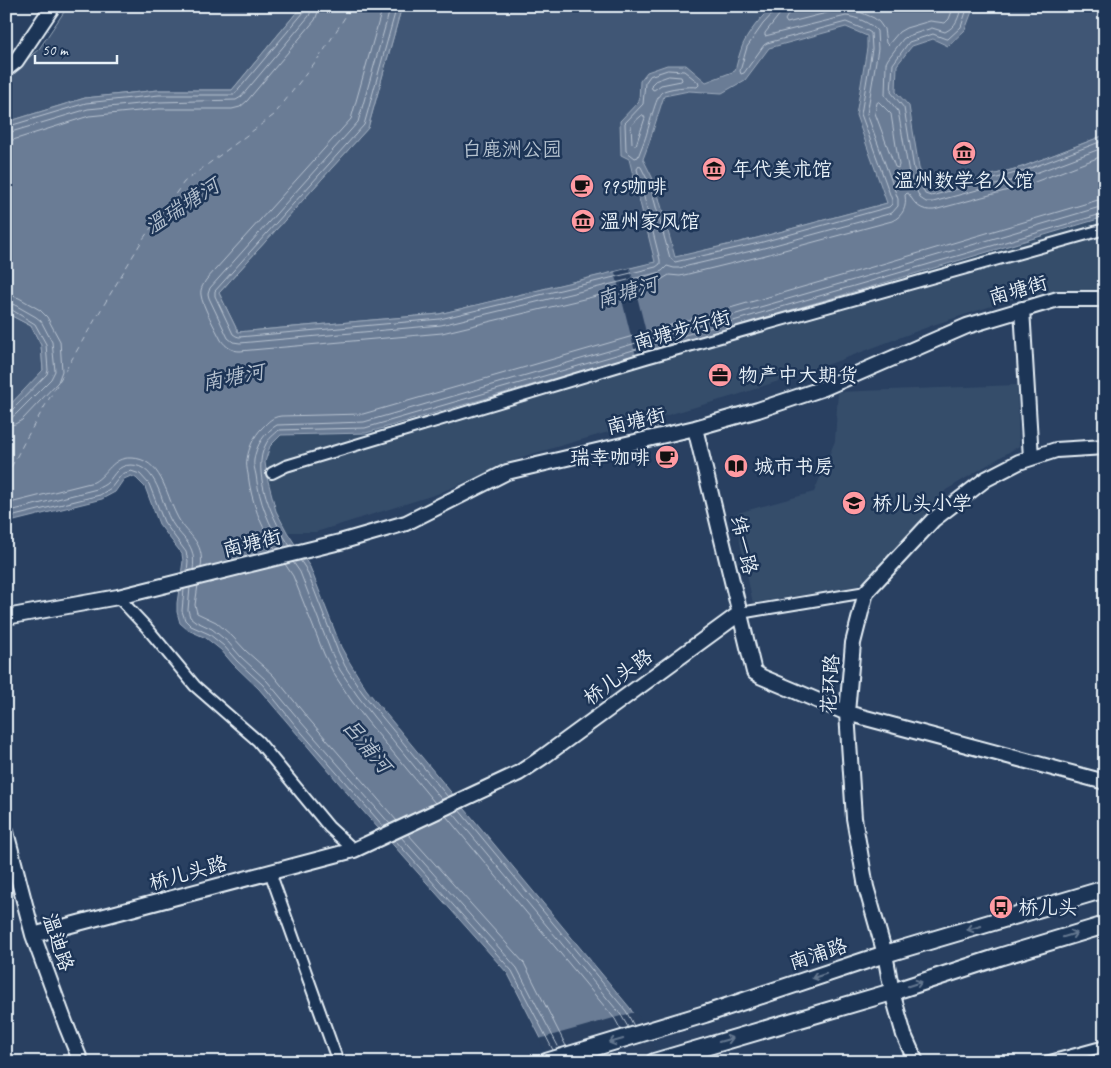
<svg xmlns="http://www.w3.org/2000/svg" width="1111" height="1068" font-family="Caveat,'LXGW WenKai TC',sans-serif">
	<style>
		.built { fill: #364d6b }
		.green { fill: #415774; stroke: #94a4b6 }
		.water { fill: #6b7c95; stroke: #9dabbd; fill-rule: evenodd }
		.pier { fill: #294061 }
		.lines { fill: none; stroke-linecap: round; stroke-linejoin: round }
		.shore { stroke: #b6c2d0; stroke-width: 1 }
		.ferry { stroke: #b6c2d0; stroke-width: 1; stroke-dasharray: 6 5; stroke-linecap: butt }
		.street-casing { stroke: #e8f1f8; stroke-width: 14 }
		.secondary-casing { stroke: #e8f1f8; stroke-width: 18 }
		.primary-casing { stroke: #e8f1f8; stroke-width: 20 }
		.street { stroke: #1d3557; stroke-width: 10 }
		.secondary { stroke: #1d3557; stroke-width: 14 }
		.primary { stroke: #1d3557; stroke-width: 16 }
		.oneway { stroke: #64778f }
		.labels { text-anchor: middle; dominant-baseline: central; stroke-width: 5; stroke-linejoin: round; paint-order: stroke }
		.park-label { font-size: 20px; fill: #b6c3d0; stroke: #1d3557 }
		.poi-label { font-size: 20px; fill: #e8f1f8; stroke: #1d3557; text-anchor: start }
		.street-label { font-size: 20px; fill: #e8f1f8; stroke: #1d3557 }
		.water-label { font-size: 21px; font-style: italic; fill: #b6c2d0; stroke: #1d3557 }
	</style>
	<rect width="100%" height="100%" fill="#294061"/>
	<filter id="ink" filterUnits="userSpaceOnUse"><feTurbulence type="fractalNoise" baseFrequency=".02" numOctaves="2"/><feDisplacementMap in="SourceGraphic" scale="10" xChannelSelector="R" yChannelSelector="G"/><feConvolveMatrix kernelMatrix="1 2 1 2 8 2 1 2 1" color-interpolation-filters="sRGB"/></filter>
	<g filter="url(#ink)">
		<path class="built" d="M1105,217V290L1032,293L933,325L835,362L737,395L525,456L437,494L316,532H287L276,511L267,477L265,462L270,446L281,435L366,433L877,285Z
			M1017,385L1019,446L946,490L872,575L857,586L753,603L734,514L814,492L835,441L838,392Z"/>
		<path class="green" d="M68,6H302L232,90H158L85,98L7,122L6,123V77L39,49Z
			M402,6H1105V135L1022,167L757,238L439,314L238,332L219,293L368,128Z
			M6,314L10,315L31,326L41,345L43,371L6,409Z"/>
		<path class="water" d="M302,6H402L368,128L219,293L238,332L439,314L655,262L629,159L621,155L620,121L639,101L640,81L647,72L667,65H686L706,82L735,71C737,63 739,55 742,47C745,37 764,12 774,6H974L965,30L948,46L933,39L912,46L897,65L896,92L909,106L919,168L929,192L1022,167L1105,135V217L877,285L366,433L281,435L270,446L265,462L267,477L276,511L287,532L310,567L341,647L350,663L366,689L382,709L630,1008L661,1062H553L508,974L354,801L259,689L233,664L221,650L206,638L188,630L180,623L177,612V603L183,561L182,554L159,524L145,487L136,478L131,476L124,479L115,492L102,499L6,523V409L43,370L41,345L31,326L10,315L6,314L7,122L85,98L158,90H232ZM846,27L867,36V48L856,115L887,203L757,238L675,257L655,183L643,159L649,143L664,96L689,91L722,93L745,80L769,48Z"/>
		<path class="pier" d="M630,268L651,352L636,356L615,272Z
			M635,1012L663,1062H550L539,1039Z"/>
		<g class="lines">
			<path class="shore" d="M383,6L351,119L206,280C203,285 200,289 201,295C202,305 216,330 221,340C226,347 232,351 240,351L442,333L659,281L669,275L680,276L762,256L892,221C903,216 907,207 905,195L907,193L909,194C915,205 921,211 934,210L1027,185L1105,155
				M391,6L358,122L210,288L208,294L209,298L228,338L233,342L240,343L441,325L657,273L662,271L667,266L674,268H679L760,249L892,213L898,206V199L867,114L878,49L877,31C871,23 856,17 846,16L765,36V33L780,14L782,6
				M397,6L364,125L215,291V296L233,334L236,336L239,337L440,319L656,267L660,264V260L637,169L639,166L641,167L650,185L670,258L675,262L759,243L889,207L892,204V200L861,114L872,49L871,33L868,31L846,22L767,43L764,45L744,73L741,74L740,71L747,47L763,24L775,11L776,6
				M789,6V13L785,20L787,23L842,9L850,8L874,18L879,22L884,29L886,43L888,45L899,32L906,28L930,21L945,23L949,19L954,6
				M962,6C958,18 957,26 945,32L932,28L908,36L903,39L888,59L886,63L885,95L888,99L898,111L909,173L920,198L926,202H933L1025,177L1105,147
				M968,6L961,27L948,39H946L933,34L909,42L893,64L891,92L904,108L914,169L925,194L931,196L1023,171L1105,140
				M668,70L684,71L698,82L699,85L697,87C690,86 668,88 662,92C656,95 648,131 645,139C643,145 640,151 638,157L635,158L626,151L625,123L643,104L645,83L650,76Z
				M669,76L681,77L682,80L681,81L661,85L654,90L652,89L651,85L655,81Z
				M879,102L891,114L899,165L898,168L895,167L875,113L877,103Z
				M643,115L645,118L636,145H634L632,143L631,125L641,116Z
				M6,127L86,103L159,95H234L304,12L305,6
				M6,133L11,132L88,109L159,102L236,100L241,97L309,16L311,11V6
				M6,140H13L89,116L159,109H232L240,107L247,101L315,20L318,12L319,6
				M6,296H13L19,298L40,310L47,317L60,341L62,371L58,382L22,420L15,424L6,426
				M6,303L15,305L36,317L41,321L52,342L55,371L51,379L16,414L11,418H6
				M6,310H12L35,324L46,344L48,370L47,374L12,410L6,412
				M6,504L94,482C108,474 112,457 131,458C161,458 166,494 176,514C186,536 205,539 201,568
				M6,512L97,489C100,487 105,485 107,483C115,475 117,465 131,465C157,465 161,502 170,519C181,540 197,542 193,570
				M6,518L100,495L111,488L122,474L131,471L140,474L149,484L164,522L186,552L188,561L187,572
				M290,546C274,523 250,471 266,444C268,439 275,434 279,430L365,428L1105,213
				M284,548C269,526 259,501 256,475C255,470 253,464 254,460C256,445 265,432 277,425L364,422L874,274L1100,207L1105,206
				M276,550C261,527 251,501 248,474C247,469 246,464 247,459C249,447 254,436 262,428C268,422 272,417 281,416L363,414L872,267L1098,200L1105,199
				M300,560L306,569L337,649L345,666L362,692L378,712L448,797
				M293,562L300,572L331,652L340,670L357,695L373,716L442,800
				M285,564L293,576L324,654L334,674L351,700L367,721L435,803
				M198,585L195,605L197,613L216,622L232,636L246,651L273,675L307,717L397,821
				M190,587L188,610L190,617L195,621L212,629L228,642L241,657L267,681L301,722L390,824
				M184,589L182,611L185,620L191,626L209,634L224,646L237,661L263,685L296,726L384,827
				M459,810L626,1011L634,1026
				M453,813L621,1015L628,1027
				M446,816L615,1019L621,1030
				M408,834L524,963L566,1046
				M401,837L517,968L559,1048
				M395,840L512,971L553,1050"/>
			<path class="ferry" d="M6,477L27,437L83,340L143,239L184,182L274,115L323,52L352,6"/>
			<g class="street-casing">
				<path id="street" d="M272,473L286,466L646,358L1105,229
					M118,597L147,628L195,686L258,741L329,827L354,850
					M740,613L866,592
					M270,872L338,1062
					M1046,1062L1105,1046"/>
			</g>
			<g class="secondary-casing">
				<path id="secondary" d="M6,69L16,61L53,6
					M1022,309L1031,458
					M695,428L754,672L762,677L847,713L1105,782
					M6,617L118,597L340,542L406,523L507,472L695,428L758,410L824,388L967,326L1058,299H1105
					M6,832L33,935L66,1025L81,1062
					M33,935L354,850L519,773L543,757L740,613
					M916,1062L904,1035L892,992L885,954L866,887L854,818L847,713L853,643L866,592L933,520L986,479L1019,462L1056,450L1105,447"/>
			</g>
			<g class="primary-casing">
				<path id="primary" d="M546,1062L705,1014L885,954L1105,889
					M654,1062L892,992L999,957L1105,925"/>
			</g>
			<use href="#street" class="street"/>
			<use href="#secondary" class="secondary"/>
			<use href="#primary" class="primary"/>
		</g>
		<defs><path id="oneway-shaft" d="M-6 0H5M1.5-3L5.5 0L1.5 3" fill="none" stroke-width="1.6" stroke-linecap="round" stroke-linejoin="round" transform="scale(1.25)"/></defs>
		<g class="oneway">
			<use href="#oneway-shaft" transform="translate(974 928) rotate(164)"/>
			<use href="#oneway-shaft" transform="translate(1070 935) rotate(-17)"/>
			<use href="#oneway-shaft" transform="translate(819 976) rotate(162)"/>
			<use href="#oneway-shaft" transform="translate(915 984) rotate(-18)"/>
			<use href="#oneway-shaft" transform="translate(726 1040) rotate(-16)"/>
			<use href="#oneway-shaft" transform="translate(616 1041) rotate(164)"/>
		</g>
	</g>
	<defs>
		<g id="museum-disc" transform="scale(1.25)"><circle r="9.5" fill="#ff9aa2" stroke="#1d3557"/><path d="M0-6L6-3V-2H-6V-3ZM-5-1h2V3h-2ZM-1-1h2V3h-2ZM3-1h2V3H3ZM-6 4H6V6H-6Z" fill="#111"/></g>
		<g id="cafe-disc" transform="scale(1.25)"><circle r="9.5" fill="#ff9aa2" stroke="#1d3557"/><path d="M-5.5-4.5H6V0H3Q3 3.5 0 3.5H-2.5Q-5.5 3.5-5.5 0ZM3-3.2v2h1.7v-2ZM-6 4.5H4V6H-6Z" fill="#111"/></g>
		<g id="office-disc" transform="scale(1.25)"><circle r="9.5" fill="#ff9aa2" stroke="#1d3557"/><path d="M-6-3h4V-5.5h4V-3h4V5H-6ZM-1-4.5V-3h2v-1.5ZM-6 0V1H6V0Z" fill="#111"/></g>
		<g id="library-disc" transform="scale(1.25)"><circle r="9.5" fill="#ff9aa2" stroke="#1d3557"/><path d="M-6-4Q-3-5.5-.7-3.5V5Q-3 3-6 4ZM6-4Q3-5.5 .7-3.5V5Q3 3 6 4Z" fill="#111"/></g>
		<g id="school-disc" transform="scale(1.25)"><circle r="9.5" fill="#ff9aa2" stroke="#1d3557"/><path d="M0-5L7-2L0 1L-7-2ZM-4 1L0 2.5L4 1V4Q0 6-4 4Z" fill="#111"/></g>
		<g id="bus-disc" transform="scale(1.25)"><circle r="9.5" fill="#ff9aa2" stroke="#1d3557"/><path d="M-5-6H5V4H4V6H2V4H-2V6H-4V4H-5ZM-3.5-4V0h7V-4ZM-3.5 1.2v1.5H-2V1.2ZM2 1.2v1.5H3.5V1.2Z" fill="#111"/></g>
	</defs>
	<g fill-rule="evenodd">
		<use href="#museum-disc" x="964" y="153"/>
		<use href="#museum-disc" x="714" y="169"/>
		<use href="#cafe-disc" x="582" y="186"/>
		<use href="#museum-disc" x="583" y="221"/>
		<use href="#office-disc" x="720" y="375"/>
		<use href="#cafe-disc" x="667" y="457"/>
		<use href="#library-disc" x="736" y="466"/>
		<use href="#school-disc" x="854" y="503"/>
		<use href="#bus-disc" x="1001" y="907"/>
	</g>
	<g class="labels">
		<g class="park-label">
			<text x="512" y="149">白鹿洲公园</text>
		</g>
		<g class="poi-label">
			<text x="732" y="169">年代美术馆</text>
			<text x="964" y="180" text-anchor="middle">温州数学名人馆</text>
			<text x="600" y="186">995咖啡</text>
			<text x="600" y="221">温州家风馆</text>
			<text x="738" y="375">物产中大期货</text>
			<text x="650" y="457" text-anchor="end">瑞幸咖啡</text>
			<text x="754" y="466">城市书房</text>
			<text x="872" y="503">桥儿头小学</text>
			<text x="1018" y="907">桥儿头</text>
		</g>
		<g class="street-label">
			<text transform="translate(1018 290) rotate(-16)">南塘街</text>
			<text transform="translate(682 330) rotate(-16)">南塘步行街</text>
			<text transform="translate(636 421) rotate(-13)">南塘街</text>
			<text transform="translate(252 543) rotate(-14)">南塘街</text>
			<text transform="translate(744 545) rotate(77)">纬一路</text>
			<text transform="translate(618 677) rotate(-36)">桥儿头路</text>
			<text transform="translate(830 684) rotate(-86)">花环路</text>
			<text transform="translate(188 873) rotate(-15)">桥儿头路</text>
			<text transform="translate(58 942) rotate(72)">温迪路</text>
			<text transform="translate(818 954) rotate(-18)">南浦路</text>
		</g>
		<g class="water-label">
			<text transform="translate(182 206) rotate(-33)">温瑞塘河</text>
			<text transform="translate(627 292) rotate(-16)">南塘河</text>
			<text transform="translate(233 377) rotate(-11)">南塘河</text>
			<text transform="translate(367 746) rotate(50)">吕浦河</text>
		</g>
	</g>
	<rect width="1111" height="1068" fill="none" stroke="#1d3557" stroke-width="25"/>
	<rect x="12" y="12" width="1086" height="1043" fill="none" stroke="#e8f1f8" stroke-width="2" filter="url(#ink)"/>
	<path d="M35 55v8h82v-8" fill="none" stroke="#e8f1f8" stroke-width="2.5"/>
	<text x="42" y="55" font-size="15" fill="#e8f1f8" stroke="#1d3557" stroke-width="4" paint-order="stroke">50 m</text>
</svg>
